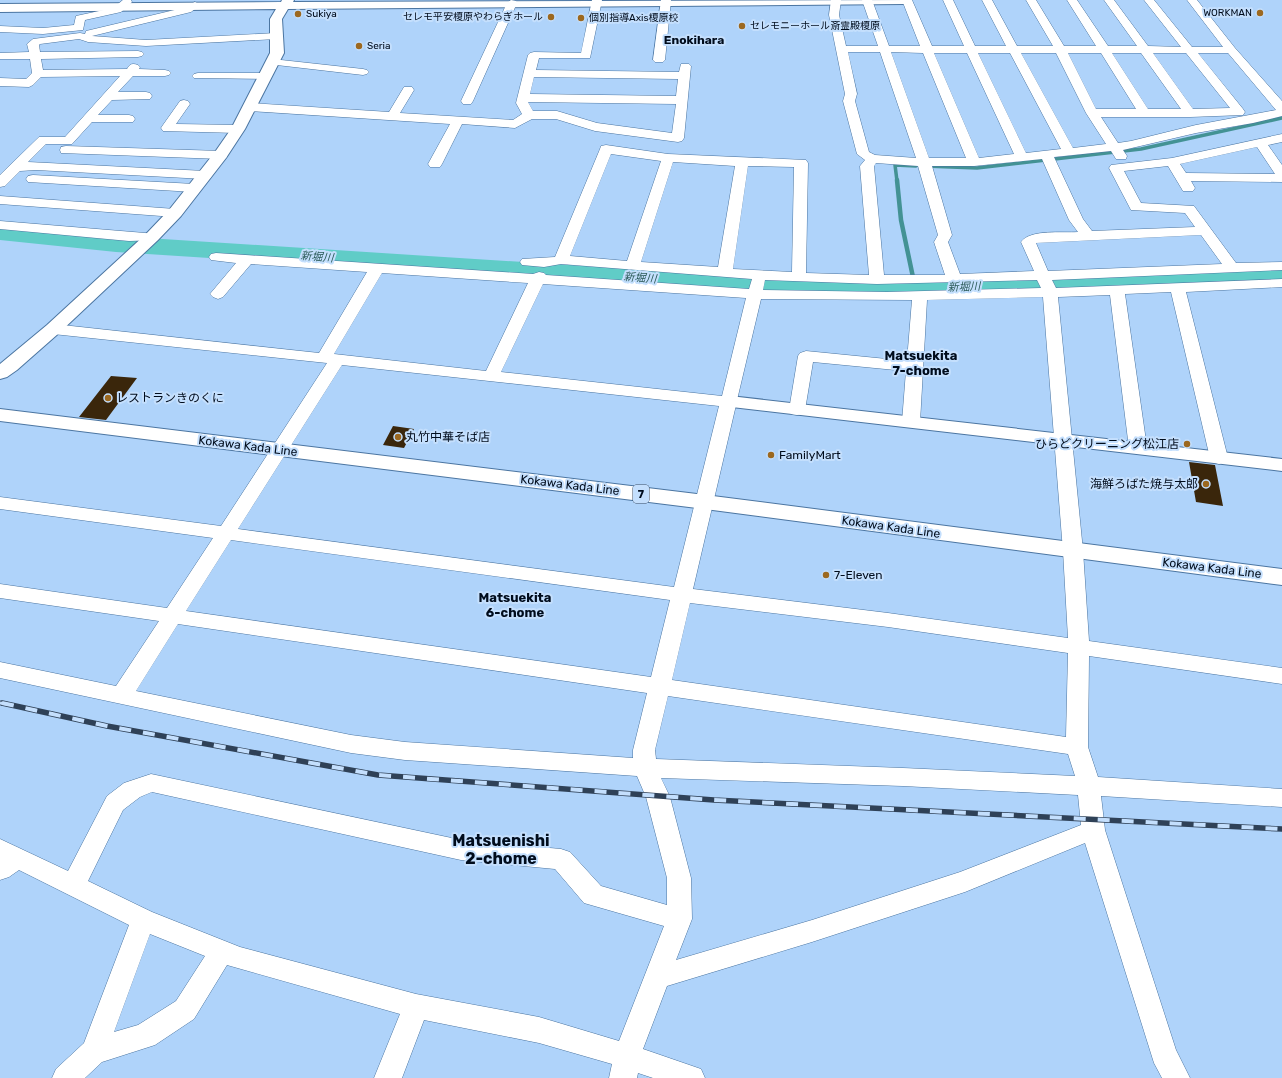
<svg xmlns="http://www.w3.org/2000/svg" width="1282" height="1078" font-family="Rubik,'Noto Sans JP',sans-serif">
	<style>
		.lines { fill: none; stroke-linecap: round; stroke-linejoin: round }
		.stream-far1 { stroke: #439294; stroke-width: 3.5 }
		.stream { stroke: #439294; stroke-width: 4.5 }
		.river { fill: #60ccc7; fill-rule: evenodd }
		.building { fill: #3a260b }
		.minor-casing { stroke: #4b75a1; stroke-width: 1 }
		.tertiary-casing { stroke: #4b75a1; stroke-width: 2 }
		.primary-casing { stroke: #4b75a1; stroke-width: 2 }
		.minor { fill: #fff; fill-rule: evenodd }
		.tertiary { fill: #fff; fill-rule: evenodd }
		.primary { fill: #fff; fill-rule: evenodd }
		.rail-far1-casing { stroke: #2f4157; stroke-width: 4.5 }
		.rail-casing { stroke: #2f4157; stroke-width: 5.5 }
		.rail-far1 { stroke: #c4dffd; stroke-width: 3; stroke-dasharray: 9; stroke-linecap: butt }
		.rail { stroke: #c4dffd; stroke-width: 4; stroke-dasharray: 12; stroke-linecap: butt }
		.poi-dot { fill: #9c681f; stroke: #c4dffd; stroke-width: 1.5 }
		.labels { text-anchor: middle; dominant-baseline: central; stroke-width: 4; stroke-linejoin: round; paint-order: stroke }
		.far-poi-label { font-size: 10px; fill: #000c1c; stroke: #c4dffd; text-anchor: start }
		.far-water-label { font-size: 11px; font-style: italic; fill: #2c5b59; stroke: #c4dffd }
		.shield { fill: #c4dffd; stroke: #3b4b60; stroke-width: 1 }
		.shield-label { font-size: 11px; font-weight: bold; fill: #000c1c }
		.far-quarter-label { font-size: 12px; font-weight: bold; fill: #000c1c; stroke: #c4dffd }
		.poi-label { font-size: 12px; fill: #000c1c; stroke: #c4dffd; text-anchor: start }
		.street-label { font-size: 12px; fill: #000c1c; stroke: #c4dffd }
		.neighbourhood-label { font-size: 13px; font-weight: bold; fill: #000c1c; stroke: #c4dffd }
		.near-neighbourhood-label { font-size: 16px; font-weight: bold; fill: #000c1c; stroke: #c4dffd }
	</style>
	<rect width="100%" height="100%" fill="#afd3fa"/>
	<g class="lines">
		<path class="stream-far1" d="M925,166L977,168L1141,149L1282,118
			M897,181L895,165L916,166"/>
		<path class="stream" d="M897,180L901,220L914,282L918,289"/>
		<path class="river" d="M0,224L116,236L803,280L918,281L1282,267V283L918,297L803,296L116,252L0,240Z"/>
	</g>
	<path class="building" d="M111,376L137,378L106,420L79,417Z
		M393,426L414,429L404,448L383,445Z
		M1189,462L1215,465L1223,506L1196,502Z"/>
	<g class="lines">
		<g class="minor-casing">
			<path id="minor" d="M123,0H131L132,2L121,12L85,20L83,30L43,34L0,32V26L43,28L74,25L76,16L113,8Z
				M511,0L516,1L517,3L473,101L471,104H463L461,101L507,3Z
				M592,0H602L590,58H539L536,70L679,72L681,64H689L691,66L684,138L682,141L678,142L595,131L556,119H532L515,128L462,124L442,164L440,167H430L428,164L450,124L249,111L245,110L243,107L245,104L249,103L389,112L404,87H412L414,90L400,113L513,120L522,114L516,103L528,55L530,53L534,52L581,53ZM534,77L678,79L676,96L530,94ZM528,102L676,104L672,133L597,123L557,111H533Z
				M661,0H671L665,60L663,62H655L653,60Z
				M831,0H841L839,15L846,46H878L862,0H872L889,46H920L902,0H912L932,46H964L943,0H953L975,46H1006L982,0H992L1017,46H1053L1026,0H1036L1064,46H1096L1067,0H1077L1108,46H1137L1104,0H1114L1148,46L1181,47L1144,0H1154L1192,47H1223L1187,0H1197L1235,48L1282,101V116L1253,123L1196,133L1123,150L1127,156L1126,159H1116L1111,151L1054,157L1083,219L1092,231L1195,227L1185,213L1131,210L1109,168L1111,165L1172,158L1282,134V142L1268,145L1282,165V182L1191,181L1195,188L1193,191H1183L1168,166L1124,171L1141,203L1194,206L1236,263L1282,262V270L1052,280L1056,288L1282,279V287L1186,292L1228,458L1225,462L1219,464L1213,462L1210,458L1171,292L1125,294L1147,448L1144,452L1138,453L1132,452L1129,448L1110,295L1058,297L1083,551L1089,641L1282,668V684L1089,656L1088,747L1098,777L1282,789V807L1101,796L1105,830L1176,1050L1190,1078H1162L1154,1063L1085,843L965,892L812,942L667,986L643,1049L701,1069L705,1078H653L638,1073L637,1078H609L612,1064L539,1043L424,1020L402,1078H374L400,1014L227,965L194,1019L155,1045L102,1062L85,1078H52L56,1069L84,1043L129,925L19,870L9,877L0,880V839L68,871L107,796L124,783L151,774L461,840L561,849L570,852L601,886L667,905V878L646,797L637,776L405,760L351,753L0,678V662L116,686L159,621L0,598V584L167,608L213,538L0,509V497L221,526L327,363L53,334L47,332L45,329L47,326L53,324L319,353L367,272L251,264L223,297L218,299L213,297L210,294L236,263L211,260L209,257L211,254L216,253L533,274L539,272L544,273L546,275L749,289L752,279L561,264L544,267L522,265L520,262L522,259L555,257L600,149L601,146L606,145L668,154L806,160L808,163L806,273L869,275L860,166L865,160L857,154L843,101L845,94L829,15ZM848,52H880L916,158L875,155L869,152L855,101L857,94ZM891,52L923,53L966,158H929ZM934,53H967L1014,154L979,158ZM978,53H1010L1061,149L1026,153ZM1021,53H1056L1086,113L1106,144L1073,148ZM1068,53H1101L1136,109H1096ZM1112,53H1141L1181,109H1148ZM1153,53H1186L1230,108L1193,109ZM1198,53H1228L1276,110L1196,125L1131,141L1118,143L1101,117H1190L1243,115L1245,112L1243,109ZM1257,147L1275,174L1186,173L1180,164ZM611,154L661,161L627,261L570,256ZM1042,159L1069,220L1078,232C1063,233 1030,229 1021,242L1034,271L960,274L948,242L952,235L932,166H974ZM673,162L735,166L718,267L641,262ZM876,163L918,166L938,235L934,242L945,275H884L874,166ZM748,166L794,167L792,272L733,269ZM1201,235L1222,264L1048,271L1036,243ZM382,273L528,283L486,371L334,354ZM765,280L877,284L1037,280L1041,288L887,292L763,290ZM543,284L746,298L722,396L501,372ZM1043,297L1063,551L1068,638L888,613L693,589L736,405L738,402L737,400L761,299L912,300L907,361L806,351L800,353L798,356L789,410L791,414L797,415L803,414L805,410L813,362L906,371L902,422L905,426L911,427L917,426L920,422L927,300ZM342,365L719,406L674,587L238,529ZM231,540L670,600L651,677L186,611ZM690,603L888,627L1068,653L1066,737L672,680ZM178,624L647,693L633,750V758L405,742L351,735L136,691ZM668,696L1068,754L1075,776L903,768L656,759L655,750ZM661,778L903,786L1078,795L1081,825L960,872L812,920L676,960L692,919L691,878L670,797ZM152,792L461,860L555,869L584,903L664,926L619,1041L539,1017L416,994L240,947L152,912L88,881L123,810L140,797ZM150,934L205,956L176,1001L138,1025L114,1032Z
				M195,2L200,5L191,12L92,36L146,40L276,33L282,36L276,39L146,46L88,42L79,39L40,44L39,45L40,52L138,51L142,52L144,54L142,56L138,57L41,59L43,70L127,69C130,64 132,63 138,65L140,67L139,69L165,70L169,71L171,73L169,75L165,76H133L118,92H146L150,93L152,96L150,99L112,100L98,115H129L133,116L135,119L133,122H92L72,144H46L28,162L205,171L210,172L212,175L210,178L205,179L36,170L20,171L5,186L0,187V175L39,137H65L120,76L41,77L33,85L29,87L0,86V78L26,79L32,73L30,59H0V53L29,52L27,44L33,39L80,33L85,34L86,31L183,8Z
				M272,59L363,69L367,70L369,72L367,74L363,75L268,64L266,62L268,60Z
				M198,73H265L269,74L271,76L269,78L265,79L194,78L192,76L194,74Z
				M184,100L188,101L190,104L176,124L238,125L242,126L244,129L242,132L238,133L163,131L161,128L163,125L180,101Z
				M66,146L221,151L226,152L227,155L226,158L221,159L61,153L60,150L61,147Z
				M33,175L194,184L199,185L201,188L199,191L194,192L28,182L26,179L28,176Z
				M0,196L175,209L180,210L182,213L180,216L175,217L0,204Z
				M0,221L157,234L159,237L157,240L129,241L0,229Z"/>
		</g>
		<g class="tertiary-casing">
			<path id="tertiary" d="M282,0H294L293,2L910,0L908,3L904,4L288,9L282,19L284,53L245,129L226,158L181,216L158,240L59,333L17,370L7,377L0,379V364L47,325L146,234L169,210L215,152L231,129L270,53V19L276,9L0,12V4L281,2Z
				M730,396L1282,459V471L723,406L720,402L723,398Z"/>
		</g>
		<g class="primary-casing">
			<path id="primary" d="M0,409L705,495L1282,569V585L705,509L0,421Z"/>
		</g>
		<use href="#minor" class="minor"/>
		<use href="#tertiary" class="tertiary"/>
		<use href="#primary" class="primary"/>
		<g class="rail-far1-casing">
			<path id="rail-far1" d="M0,703L7,704"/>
		</g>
		<g class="rail-casing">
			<path id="rail" d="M2,703L107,726L378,775L714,800L1282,829"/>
		</g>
		<use href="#rail-far1" class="rail-far1"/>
		<use href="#rail" class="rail"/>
	</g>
	<g class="poi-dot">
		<circle cx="1260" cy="13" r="4"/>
		<circle cx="298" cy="14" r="4"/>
		<circle cx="551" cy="17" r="4"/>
		<circle cx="581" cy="18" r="4"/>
		<circle cx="742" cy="26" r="4"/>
		<circle cx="359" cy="46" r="4"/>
		<circle cx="108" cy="398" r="4"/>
		<circle cx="398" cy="437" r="4"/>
		<circle cx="1187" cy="444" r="4"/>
		<circle cx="771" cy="455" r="4"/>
		<circle cx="1206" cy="484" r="4"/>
		<circle cx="826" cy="575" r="4"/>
	</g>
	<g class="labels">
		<g class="far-poi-label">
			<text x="1252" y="13" text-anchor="end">WORKMAN</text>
			<text x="306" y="14">Sukiya</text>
			<text x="543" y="17" text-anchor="end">セレモ平安榎原やわらぎホール</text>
			<text x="589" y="18">個別指導Axis榎原校</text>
			<text x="750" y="26">セレモニーホール斎霊殿榎原</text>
			<text x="367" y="46">Seria</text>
		</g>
		<g class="far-water-label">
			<text transform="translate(317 257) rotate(4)">新堀川</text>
			<text transform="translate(640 278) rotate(4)">新堀川</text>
			<text transform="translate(964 287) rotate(-2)">新堀川</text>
		</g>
		<rect class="shield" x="633" y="485" width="16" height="18" rx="3"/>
		<g class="shield-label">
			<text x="641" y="494">7</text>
		</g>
		<g class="far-quarter-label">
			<text x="694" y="40">Enokihara</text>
		</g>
		<g class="poi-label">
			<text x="116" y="398">レストランきのくに</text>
			<text x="406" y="437">丸竹中華そば店</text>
			<text x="1179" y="444" text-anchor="end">ひらどクリーニング松江店</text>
			<text x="779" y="455">FamilyMart</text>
			<text x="1198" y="484" text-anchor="end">海鮮ろばた焼与太郎</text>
			<text x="834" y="575">7-Eleven</text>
		</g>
		<g class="street-label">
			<text transform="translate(248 446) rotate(7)">Kokawa Kada Line</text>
			<text transform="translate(570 485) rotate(7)">Kokawa Kada Line</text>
			<text transform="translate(891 527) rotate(8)">Kokawa Kada Line</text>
			<text transform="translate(1212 568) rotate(7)">Kokawa Kada Line</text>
		</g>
		<g class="neighbourhood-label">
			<text x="921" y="355">Matsuekita<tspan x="921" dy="15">7-chome</tspan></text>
			<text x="515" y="597">Matsuekita<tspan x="515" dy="15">6-chome</tspan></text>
		</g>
		<g class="near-neighbourhood-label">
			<text x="501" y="840">Matsuenishi<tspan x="501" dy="18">2-chome</tspan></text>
		</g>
	</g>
</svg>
